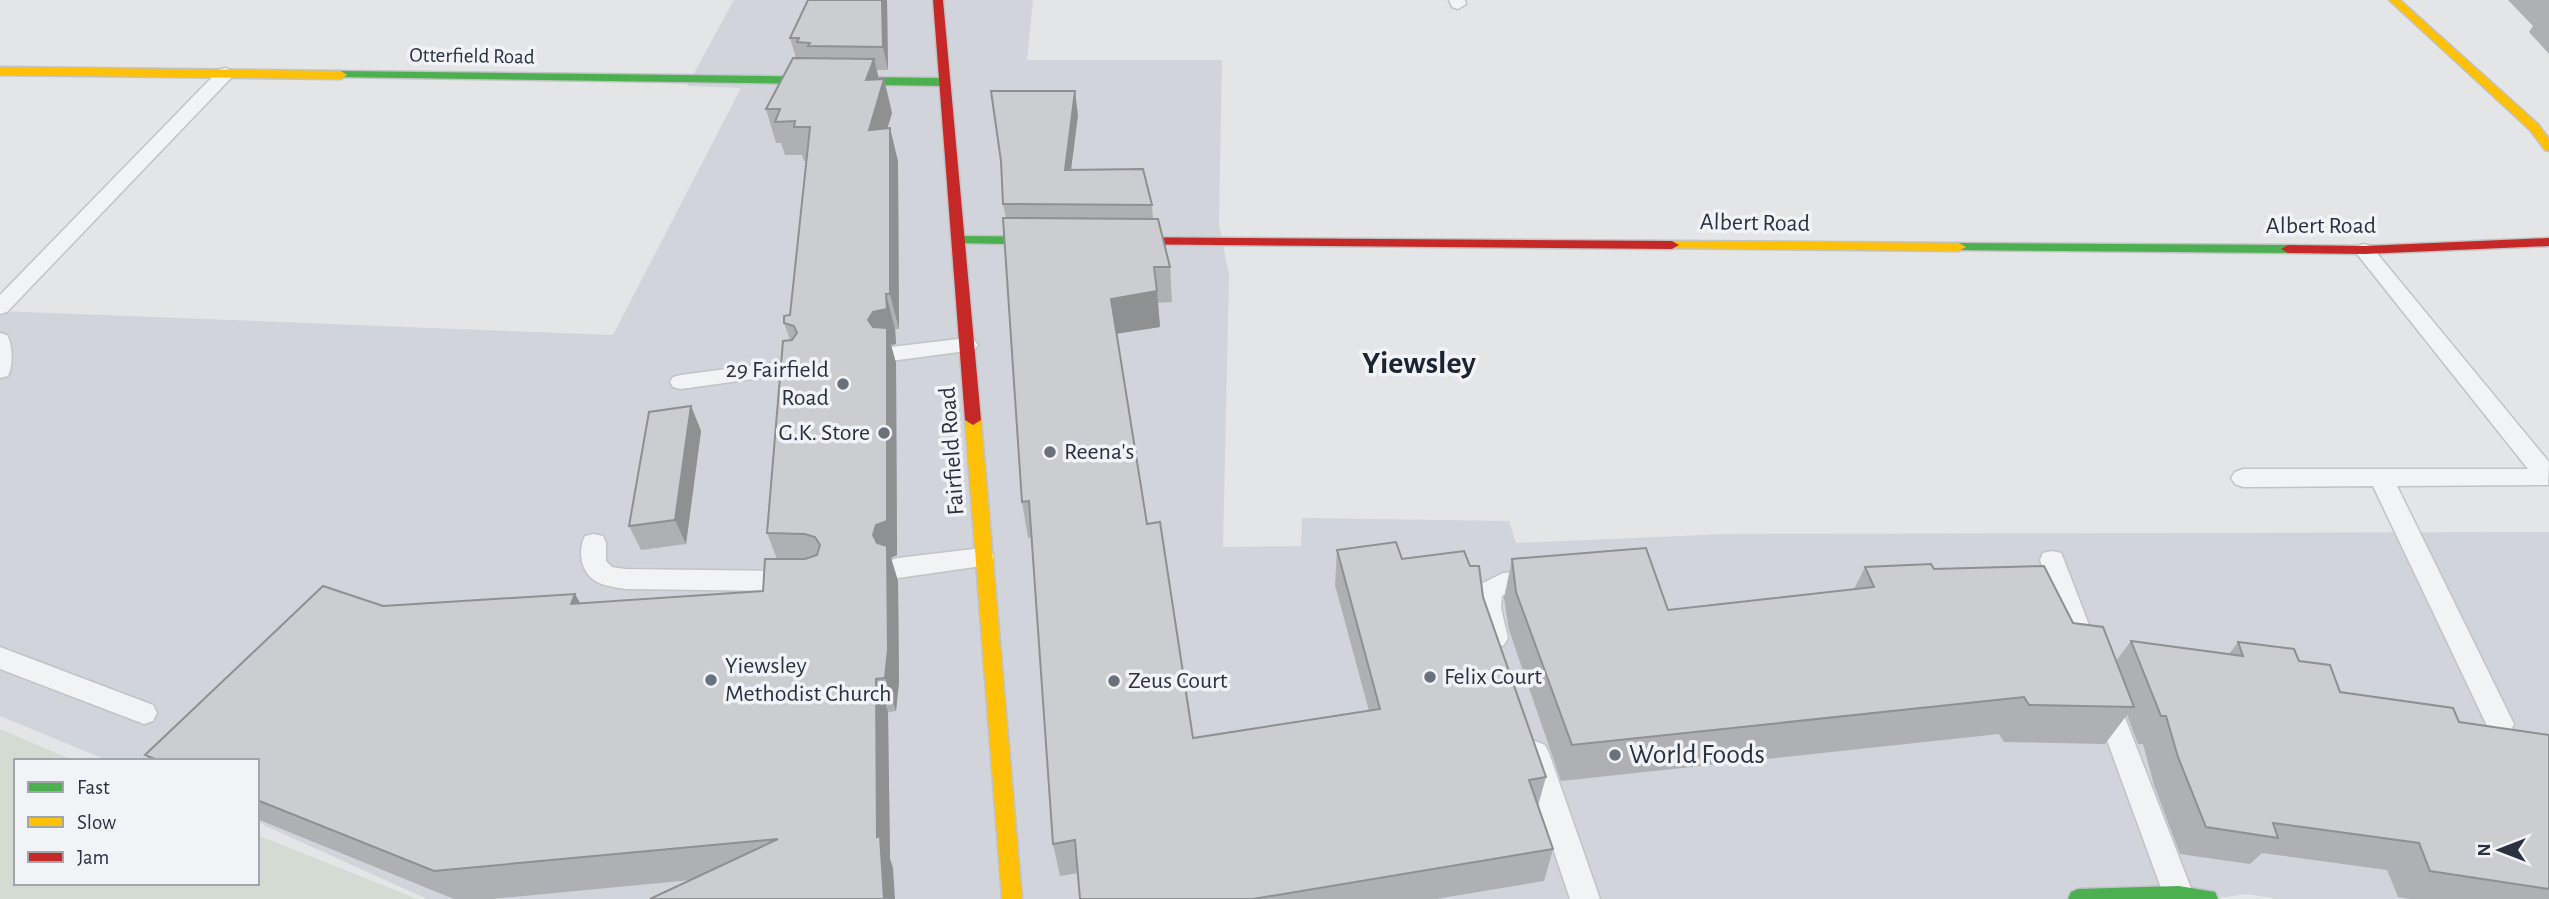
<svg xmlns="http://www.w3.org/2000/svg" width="2549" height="899" font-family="'Alegreya Sans',sans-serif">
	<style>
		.built { fill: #d1d4da }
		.green { fill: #d3dbd3 }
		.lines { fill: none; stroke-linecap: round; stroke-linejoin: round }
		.lane-casing { stroke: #c1c3c5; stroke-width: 3 }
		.fast-casing { stroke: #c1c3c5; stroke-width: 3 }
		.slow-casing { stroke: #c1c3c5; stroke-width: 3 }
		.jam-casing { stroke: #c1c3c5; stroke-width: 3 }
		.lane { fill: #f2f3f5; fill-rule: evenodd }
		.fast { fill: #4caf50; fill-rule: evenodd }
		.slow { fill: #ffc107; fill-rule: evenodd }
		.jam { fill: #c62828; fill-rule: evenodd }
		.wall { fill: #afb0b3 }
		.shaded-wall { fill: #8e9092 }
		.building { fill: #cbcdd0; stroke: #8e9092; stroke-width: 2 }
		.poi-dot { fill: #6b717a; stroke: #f1f3f7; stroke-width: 2.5 }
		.labels { text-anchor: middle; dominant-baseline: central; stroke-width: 7; stroke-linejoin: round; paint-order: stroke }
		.far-street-label { font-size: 21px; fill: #2a3240; stroke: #f1f3f7 }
		.street-label { font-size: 24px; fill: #2a3240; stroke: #f1f3f7 }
		.poi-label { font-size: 24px; fill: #2a3240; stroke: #f1f3f7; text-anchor: start }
		.near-poi-label { font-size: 28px; fill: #2a3240; stroke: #f1f3f7; text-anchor: start }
		.district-label { font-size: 32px; font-weight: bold; fill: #1c2331; stroke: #f1f3f7 }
	</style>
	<rect width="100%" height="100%" fill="#e3e5e7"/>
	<path class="built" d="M734,0H1033L1027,60H1222L1219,224L1229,275L1223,547L1301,546L1302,518L1509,521L1516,543L1725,534L2549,532V899H2276L2248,894L2209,899H427L257,822V761H109L0,716V311L613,335L741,88L687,86Z"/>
	<path class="green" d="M0,729L75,761H16V883H257V835L417,899H0Z"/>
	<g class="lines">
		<g class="lane-casing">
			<path id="lane" d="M1449,0H1465L1466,4L1458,9L1452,7Z
				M226,68L234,73L232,77L7,312L0,314V295L220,69Z
				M2364,244L2371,246L2549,462L2548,485L2397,486L2514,724L2510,732L2500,736L2490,732L2373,486L2243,487L2235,484L2231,478L2235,472L2243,469H2528L2357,254L2354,250L2357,246Z
				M0,333L7,335C13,345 13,367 8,376L0,378Z
				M967,338L974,340L978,345L974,350L891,361L883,359L880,354L883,349L891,347Z
				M795,360L803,362L806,367L803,372L681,389L673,387L670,382L673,377L681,375Z
				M594,534L603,536L606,543V561L612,567L625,569L793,571L802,574L805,581L802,588L793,591L625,589C616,587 604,586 597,582C581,573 577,552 585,536Z
				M982,548L991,550L994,557L991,564L982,566L898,578L889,575L886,568L889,561L898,558Z
				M2052,551L2061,553L2064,560L2099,651L2095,658L2086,662L2077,658L2073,651L2040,560L2043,553Z
				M1538,570L1547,573L1550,580L1547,587L1508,592L1502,596L1501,608L1508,638L1504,645L1495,648L1486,645L1475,608L1481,584L1503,573Z
				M0,647L153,705L157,713L153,721L144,724L0,669Z
				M2106,691L2115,694L2119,702L2194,896L2193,899H2165L2164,896L2093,702L2097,694Z
				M1535,741L1545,745L1549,753L1600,899H1570L1521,753L1525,745Z"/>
		</g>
		<g class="fast-casing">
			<path id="fast" d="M341,71L944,78L950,82L944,86L337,77V73Z
				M959,236L1055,237L1062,241L1055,245L954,243L952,240Z
				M1959,243L2288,245L2295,249L2288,253L1954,250L1952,247L1954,244Z
				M2179,886L2215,892L2218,899H2068L2071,892L2078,889Z"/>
		</g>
		<g class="slow-casing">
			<path id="slow" d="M2389,0H2400L2538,124L2549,139V151L2545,150L2530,130Z
				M0,67L341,71L347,75L341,79L0,75Z
				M1672,241L1959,243L1966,247L1959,251L1667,248L1665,245L1667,242Z
				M973,415L981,420L1022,899H1002L965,420Z"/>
		</g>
		<g class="jam-casing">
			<path id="jam" d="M933,0H943L981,420L973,425L965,420Z
				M1112,237L1672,241L1679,245L1672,249L1107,244L1105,241L1107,238Z
				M2549,238V246L2364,254L2288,253L2281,249L2288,245L2364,246Z"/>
		</g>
		<use href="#lane" class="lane"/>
		<use href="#fast" class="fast"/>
		<use href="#slow" class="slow"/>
		<use href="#jam" class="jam"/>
	</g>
	<path class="wall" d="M808,0H887L888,70H877L879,79H884L892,113L887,128L898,161L899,329H895L896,344L891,345L896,363L897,555L891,558L898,581L899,682L896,711L888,712L890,859L893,868L691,880L491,899H454L257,819V761H152L145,755L383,606L581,604L763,591L777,559L767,533L790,340L784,323L790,315L806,161H804L802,155H785L781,143H776L766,109L796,58L790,38Z
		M2508,0H2549V54L2529,32L2533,26Z
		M1078,115L1071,170L1152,205L1153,219L1170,267L1172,302L1158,303L1160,327L1116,334L1147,524L1193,738L1369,711L1335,585L1337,550L1402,559L1470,566L1483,597L1546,777L1538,806L1553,849L1544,881L1436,899H1080L1078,873L1060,876L1053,844L1032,537L1028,538L1022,502L1006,218L1003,204Z
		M691,406L701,431L686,544L641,550L629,526Z
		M1512,559L1668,610L1854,589L1865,567L1934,569L2073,623L2116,661L2131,641L2229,654L2238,642L2299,661L2340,692L2459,722L2549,735V899H2409L2398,897L2387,870L2262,853L2250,864L2180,854L2154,785L2143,744H2138L2127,715L2105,744L2004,742L1999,734L1561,781L1509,630L1504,598Z"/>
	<path class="shaded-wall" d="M882,0H887L888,70L883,47Z
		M874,59L881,89L884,79L892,113L877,163L869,130L866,80Z
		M1075,91L1078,115L1068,193L1065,170Z
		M890,128L898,161L899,329L890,294Z
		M1157,291L1160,327L1114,334L1111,299Z
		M886,294L895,329L896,344L891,345L896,363L897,555L891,558L898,581L899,682L896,711L885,678L873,535L868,320L873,312Z
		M691,406L701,431L686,544L675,520Z
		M575,594L595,629L571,604Z
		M876,679L888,712L890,859L893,868L895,899H884L877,837Z"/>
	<path class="building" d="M808,0H882L883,47L808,46L810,43L797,42L799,38H790Z
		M793,58L874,59L866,80L884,79L869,130L890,128V294H886L887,309L873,312L868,320L873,327L887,328V521L876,525L873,535L877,543L887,546L888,649L885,678L876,679L877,837L880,836L884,899H650L778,839L434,871L257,800V761H160L145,755L323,586L383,606L575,594L571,604L763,591L765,559H805L817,555L820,545L815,537L805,534L767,533L783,341L792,340L797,333L794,326L784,323V316L790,315L810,127H794L795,121L775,122L780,109H766Z
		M991,91H1075L1065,170L1143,169L1152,205L1003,204L1001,161Z
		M1003,218L1158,219L1170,267H1154L1157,291L1111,299L1147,524L1160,522L1193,738L1380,709L1337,550L1396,542L1402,559L1464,551L1470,566H1479L1483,597L1546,777L1529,780L1553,849L1253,899H1080L1075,840L1053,844L1029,501L1022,502Z
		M691,406L675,520L629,526L649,412Z
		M1646,548L1668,610L1874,587L1865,567L1931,564L1934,569L2044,566L2073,623L2103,627L2134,707L2029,705L2024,697L1572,745L1516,592L1512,559Z
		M2131,641L2243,656L2238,642L2294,649L2299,661L2330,665L2340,692L2453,708L2459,722L2549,735V889L2430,871L2419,843L2273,823L2278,838L2206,827L2178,757L2166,716H2161Z"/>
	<g class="poi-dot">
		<circle cx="843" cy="384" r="7"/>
		<circle cx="884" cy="433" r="7"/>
		<circle cx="1050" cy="452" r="7"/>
		<circle cx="1430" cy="677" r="7"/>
		<circle cx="711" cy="680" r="7"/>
		<circle cx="1114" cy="681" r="7"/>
		<circle cx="1615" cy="755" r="7"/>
	</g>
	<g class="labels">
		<g class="far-street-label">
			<text transform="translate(472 56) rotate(1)">Otterfield Road</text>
		</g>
		<g class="street-label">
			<text transform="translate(1755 223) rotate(1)">Albert Road</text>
			<text x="2321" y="226">Albert Road</text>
			<text transform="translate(952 451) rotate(-94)">Fairfield Road</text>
		</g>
		<g class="poi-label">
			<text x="829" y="370" text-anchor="end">29 Fairfield<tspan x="829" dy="28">Road</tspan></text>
			<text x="870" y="433" text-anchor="end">G.K. Store</text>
			<text x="1064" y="452">Reena's</text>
			<text x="725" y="666">Yiewsley<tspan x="725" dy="28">Methodist Church</tspan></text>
			<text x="1444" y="677">Felix Court</text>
			<text x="1128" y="681">Zeus Court</text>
		</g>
		<g class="near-poi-label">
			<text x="1629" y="755">World Foods</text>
		</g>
		<g class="district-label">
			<text x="1419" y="363">Yiewsley</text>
		</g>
	</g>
	<rect x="14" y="759" width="245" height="126" fill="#f1f3f7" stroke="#a1a6ae" stroke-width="2"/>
	<rect x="28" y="782" width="35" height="10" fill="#4caf50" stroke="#a1a6ae" stroke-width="2"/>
	<text x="77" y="794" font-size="21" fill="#2a3240">Fast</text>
	<rect x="28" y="817" width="35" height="10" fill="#ffc107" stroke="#a1a6ae" stroke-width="2"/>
	<text x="77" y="829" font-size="21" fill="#2a3240">Slow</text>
	<rect x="28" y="852" width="35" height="10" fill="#c62828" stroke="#a1a6ae" stroke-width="2"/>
	<text x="77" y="864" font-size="21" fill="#2a3240">Jam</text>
	<g transform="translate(2500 850) rotate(270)" stroke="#f1f3f7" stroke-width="5" paint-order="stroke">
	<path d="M0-5L12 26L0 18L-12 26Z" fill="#2a3240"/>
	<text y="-10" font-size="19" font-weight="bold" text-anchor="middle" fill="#2a3240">N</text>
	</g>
</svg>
